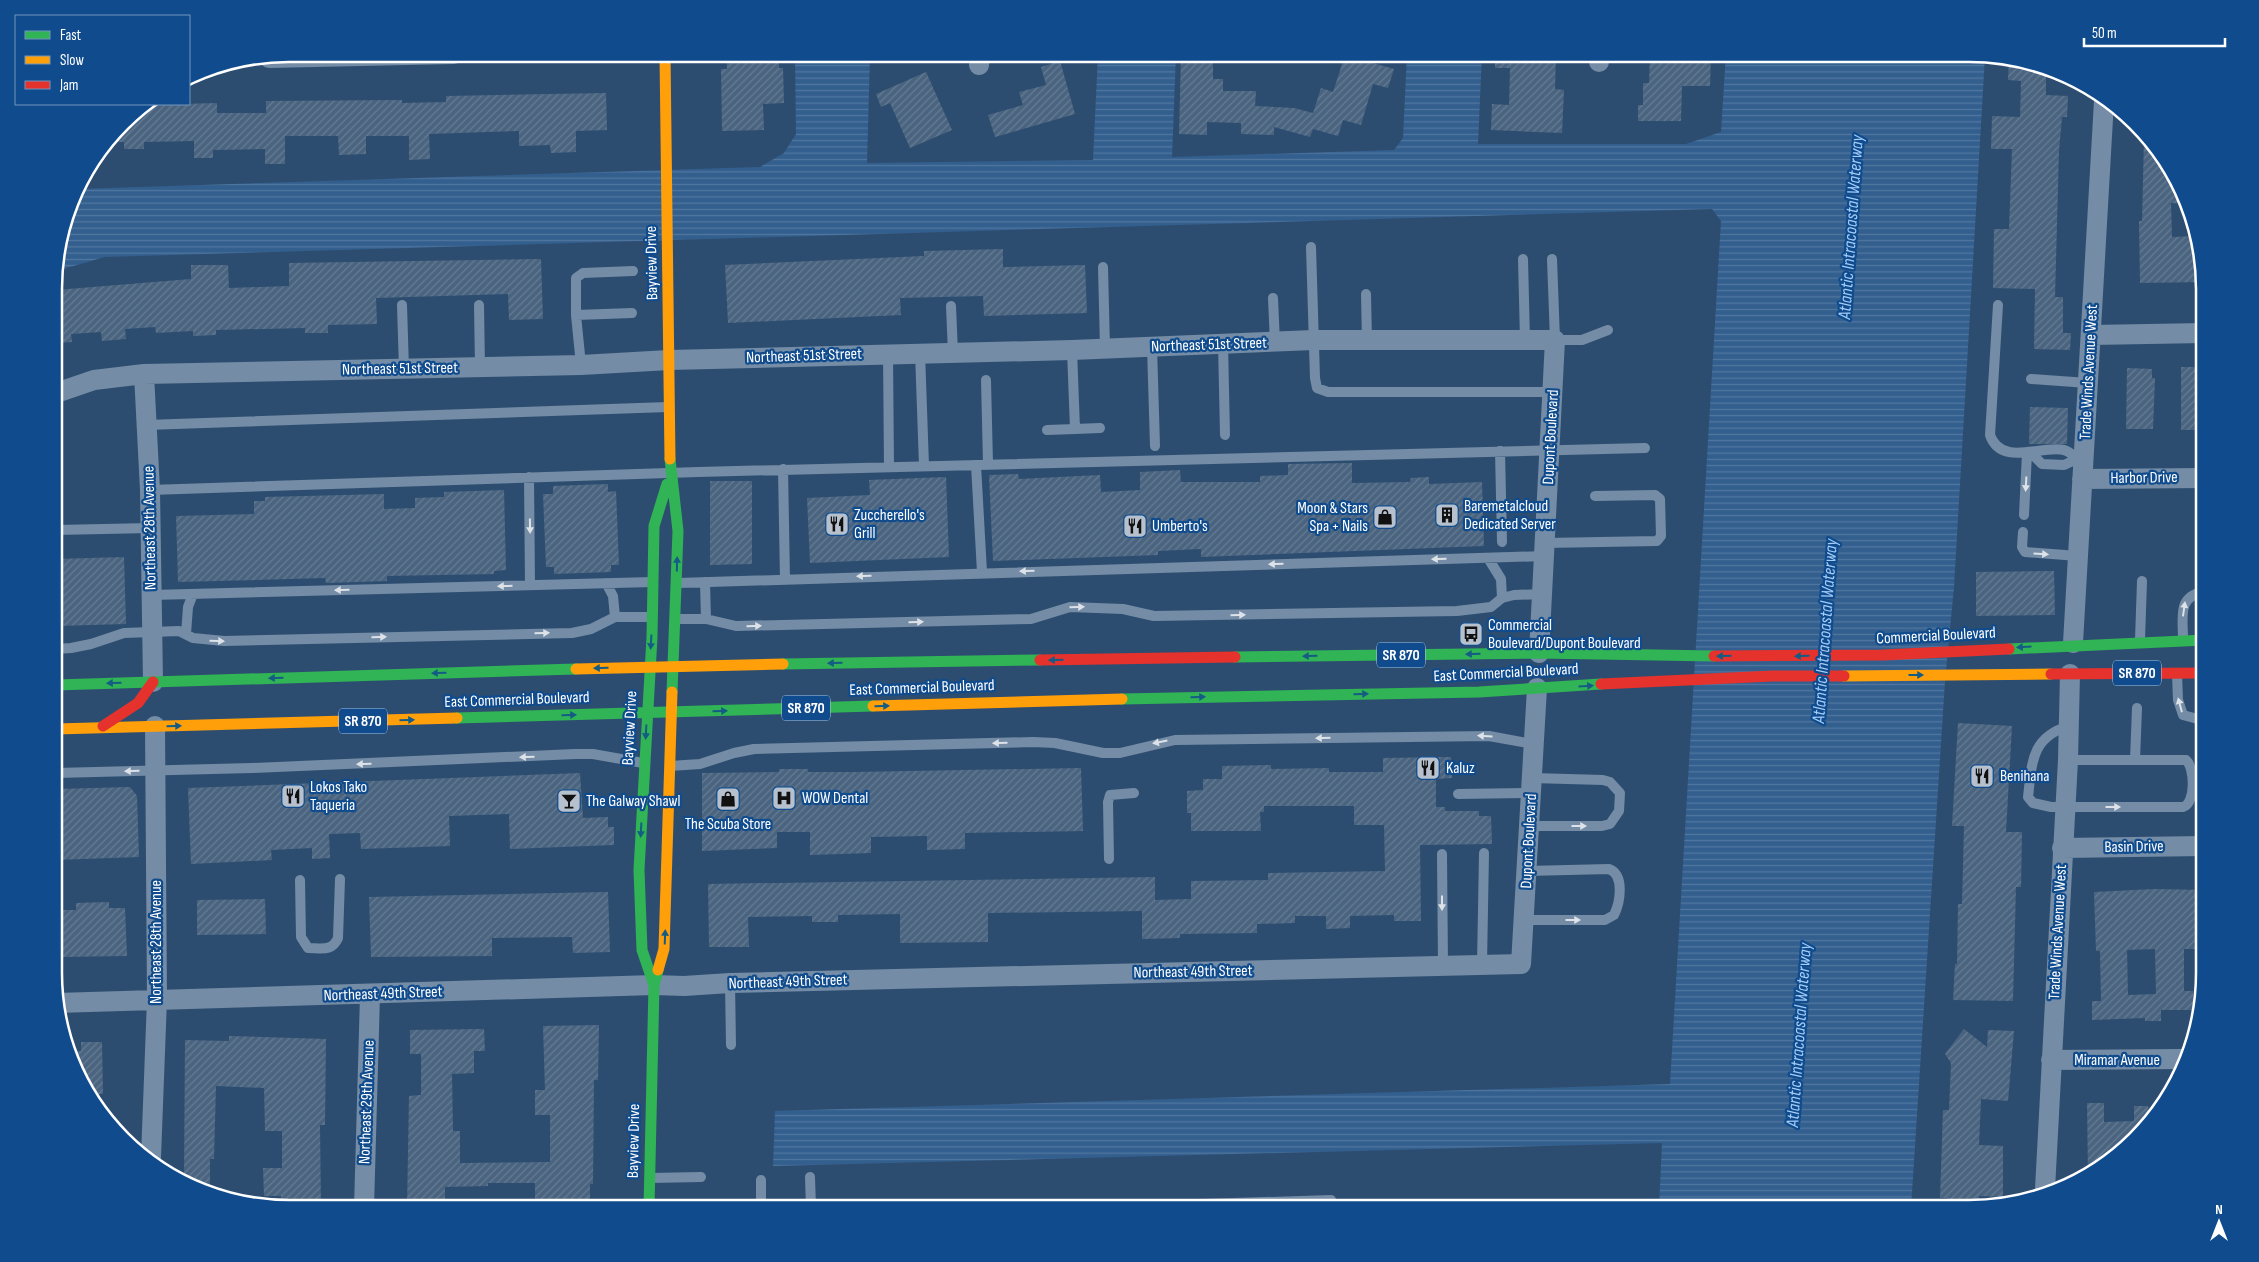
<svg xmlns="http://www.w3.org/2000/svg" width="2259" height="1262" font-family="'Sofia Sans Condensed',sans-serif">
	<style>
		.water { fill: url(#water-rules) }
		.building { fill: url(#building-hatch); fill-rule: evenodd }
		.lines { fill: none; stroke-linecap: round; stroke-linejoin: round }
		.lane { stroke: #748ca5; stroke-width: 10 }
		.street { stroke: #748ca5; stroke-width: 20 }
		.fast { stroke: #30b455; stroke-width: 11 }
		.slow { stroke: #ff9f0a; stroke-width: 11 }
		.jam { stroke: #e5322d; stroke-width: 11 }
		.oneway { fill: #dce2e8 }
		.oneway2 { fill: #155c85 }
		.labels { text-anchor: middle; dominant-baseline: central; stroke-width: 4.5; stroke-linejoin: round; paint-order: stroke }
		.shield { fill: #104c8d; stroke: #b7c9dd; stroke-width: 1 }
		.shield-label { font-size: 15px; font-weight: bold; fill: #fff }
		.street-label { font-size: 16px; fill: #fff; stroke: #104c8d }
		.poi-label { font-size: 16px; fill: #fff; stroke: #104c8d; text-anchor: start }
		.water-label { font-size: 18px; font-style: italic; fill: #a4cefa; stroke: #104c8d }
		.rim { fill: none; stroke: #fff; stroke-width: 2.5 }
	</style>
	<defs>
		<pattern id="water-rules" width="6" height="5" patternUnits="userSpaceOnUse" patternTransform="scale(1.25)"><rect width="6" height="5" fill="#335f8f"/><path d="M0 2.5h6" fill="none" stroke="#5277a0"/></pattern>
		<pattern id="building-hatch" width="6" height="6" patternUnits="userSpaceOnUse" patternTransform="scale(1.25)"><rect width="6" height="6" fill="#4a6480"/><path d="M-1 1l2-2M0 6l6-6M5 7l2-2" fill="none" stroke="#657b93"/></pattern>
	</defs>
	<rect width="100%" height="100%" fill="#2d4d70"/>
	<path class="water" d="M795,54H870L867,163L1093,160L1098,54H1176L1172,157L1394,150L1403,138L1407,54H1482L1478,144H1686L1721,132L1726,54H1969L1985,56L1954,587L1945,681L1911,1208H1659L1662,1143L773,1166L775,1111L1670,1084L1721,221L1712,209L105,257L56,271V259L77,189L760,167L784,153L796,134Z"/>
	<path class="building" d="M726,54H779V68H783L784,103L763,104L764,130L722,131L721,69H727Z
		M1495,54H1556L1555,89L1564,90L1562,133L1491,130L1492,104L1509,105L1510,68H1495Z
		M1650,54H1711L1710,86H1682L1681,121H1638V105H1643V83H1649Z
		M1345,55L1394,69L1388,88L1373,84L1361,125L1343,120L1338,136L1313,129L1310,137L1274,127V135L1241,134V123L1207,122V135L1179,134L1181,57L1213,58V79H1223V91H1256L1255,106L1294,108L1313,113L1321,88L1333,92Z
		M2009,59L2030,62L2046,69V95L2068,96L2067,117H2062L2059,151L2055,297H2063V333H2071L2070,350L2034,349L2035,289L1993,288L1994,229H2009L2012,149H1991L1992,116L2020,117L2021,81L2008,80Z
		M1060,61L1075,114L995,137L988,115L1023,105L1019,92L1046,85L1041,67Z
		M926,72L952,130L910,148L890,103L881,107L876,94Z
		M606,93L607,130L576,131V152L551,153L550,145L519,146V131L429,134L430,159L409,160V136H366V154L339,155L338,136H285V164H265V149L213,150V158H194V141L144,142V149H124V142H111L134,113L146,105L217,103V113H266V101L402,100V103L446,102V96Z
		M2144,139L2166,159L2188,204L2171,203L2172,237L2197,236L2205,282L2140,283L2139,221H2142Z
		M1003,249V267L1085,265L1087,313L984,316L983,296L900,298L901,315L728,323L725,265L924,256V251Z
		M541,259L543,319L509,320L508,294L376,298L377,324L328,325V333H305V328L216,330V335L193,336V331L156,333L155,327L125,329L126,339L102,341L101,332L71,334L72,342L56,343V290L191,279V265H228L229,288L289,286V263Z
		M2181,367H2205V430H2181Z
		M2127,368L2152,369V378H2155L2153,429H2126Z
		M2030,407L2068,408L2067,444H2029Z
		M1352,463V483L1410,482L1411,478L1429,477V484L1482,482L1484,546L1201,557V549L1158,551V555L993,561L989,475L1018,474L1019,479L1100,475L1101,492L1140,490V472L1180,470L1181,482H1260V476L1288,475V464Z
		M946,477L949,557L810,563L807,498L870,495L869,480Z
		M710,481H752V564L710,565Z
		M608,484V492L616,491L619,565H611V572L554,574V567H546L543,494H553V486Z
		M504,490L506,570L494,571V574L387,576V581L326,583L325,578L178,582L176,516L254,514V501H265V497L384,494V509L415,508V498L444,497V492Z
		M124,557L126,624L56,626V559Z
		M2054,571L2055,615L1976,616V572Z
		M1958,723L2012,726L2006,832H2022L2021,887H2016L2013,1001L1953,1000L1955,964H1957L1958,904H1962L1964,826H1952Z
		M1451,757L1452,778L1436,779V807H1445V811H1479V816H1491L1492,844L1420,845L1421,921H1394V915L1350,916V928L1326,929V916H1295V923L1257,924V933L1180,934V938L1142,939V911L988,913V942L900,943V914L838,915V922H812V916L748,917L749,947H709L708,884L1155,877V900L1191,899V881L1268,880V873L1385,871L1384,825H1354V806H1264V812H1260L1261,831H1191V813H1187V791L1203,790V779H1222V766L1271,765V769L1329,768V772H1383V758Z
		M1081,768L1083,831L965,833V849L927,850V836L871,837V853L810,855V832H777V848L702,851V773L779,772V769H808V772H856Z
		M580,773L583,818L608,817V827H614V845L510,849L509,814L449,816L450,846L361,849L360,833L329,834L330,858L312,859V848L271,850L272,860L191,864L188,788Z
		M130,787L137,796L139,857L56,860V789Z
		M2154,889L2205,890L2202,949H2184V991H2193V1010H2161V1021H2145V1018L2092,1020V1001H2101L2100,951H2096L2094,892ZM2155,949L2156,994L2128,995L2127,950Z
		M608,892L610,952L573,953L572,937L492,938V956L371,957L369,897Z
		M265,899L266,934L197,935V900Z
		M109,902V908H125L127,956L61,957L60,910H76V903Z
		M599,1025L598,1080H594L593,1184H590V1208H535V1183H488V1186L445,1187V1208H407L409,1096L421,1095V1054H410V1030L484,1029L485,1051H474V1073L452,1074L453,1131H460V1163L550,1162V1115H535V1090H545L543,1026Z
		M1964,1029L1987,1047L1988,1030L2014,1031L2008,1101L1981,1099L1979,1145L2003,1146V1197L1979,1196V1208H1947V1198H1940L1943,1110H1949L1951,1063L1945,1054Z
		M229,1036L326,1039L325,1125H320L321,1208L281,1207V1196H264L263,1168H282V1131H265L264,1088L216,1086L214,1159H210V1192L184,1182L185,1040L229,1041Z
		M81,1042H102L103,1094H90L74,1051H81Z
		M2087,1103H2104V1122L2134,1121V1106H2148L2150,1121L2136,1139L2088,1176Z"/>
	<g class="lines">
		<path class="lane" d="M1311,247L1315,378L1317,388L1328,392H1553
			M1523,259L1525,340
			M1552,259L1555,340H1582L1608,330
			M1103,267L1105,348
			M1366,294L1367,342
			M1273,298L1275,343
			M402,305L404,369
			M479,305L480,368
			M1998,305L1990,435C2001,467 2041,445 2064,450C2069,451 2073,455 2077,459
			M951,306L953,353
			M576,315L632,313
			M1223,343L1225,435
			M1152,347L1155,446
			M1072,350L1075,429L1100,428
			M920,352L924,466
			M888,353L889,467
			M581,365L576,315V278L583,273L633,271
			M2031,379L2088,383
			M986,380L988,464
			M146,425L668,407
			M1047,430L1075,429
			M1500,451L1502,542
			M2032,454L2042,464L2064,465L2077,459H2082
			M976,465L982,572
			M783,469L785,579
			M529,477L530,585
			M150,490L698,472L1645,448
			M2024,515L2027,453
			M56,530L151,528
			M2023,532L2022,547L2025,552L2078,556
			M1545,543L1657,541L1661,536L1660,499L1655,495L1595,496
			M1488,558L1501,579L1502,598
			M705,582L706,619
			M606,583L613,596L615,617
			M678,583L1545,556
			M152,595L653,582
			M677,619H706L736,626L1031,619L1070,607L1123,609L1154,616L1457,611L1491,607L1502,598L1514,595L1543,594
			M186,634L188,607L193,594
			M2183,639C2183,615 2177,597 2205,591
			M2140,640L2142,581
			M56,649L71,648L91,644L124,633L179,631L193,638L224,641L572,633L591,629L615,617H652
			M2177,674L2178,700L2183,715L2205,721
			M2068,760H2186C2195,768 2196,803 2183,807H2051L2033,803L2028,797C2032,763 2031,737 2069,726
			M2135,760L2137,708
			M670,766L700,764L734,753L754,749L1033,742L1055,743L1103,753H1120L1175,740L1489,736L1533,744
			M56,773L252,768L575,754H593L643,763
			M1458,794L1532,793
			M1530,826H1602L1610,824L1619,811L1620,793L1610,782L1603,780L1532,778
			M1442,854L1443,966
			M1109,859L1108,802L1110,795L1134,793
			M300,880L301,937L308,948C321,948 332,952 338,938L340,879
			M1524,920H1605L1614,915C1620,903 1625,875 1609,869L1527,871
			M1482,965L1484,853
			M730,983L731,1045
			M810,1177L811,1208
			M650,1178L701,1177
			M761,1180V1208
			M1189,1208L1202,1204L1331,1200"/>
		<path class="street" d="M269,58L454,54
			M1599,62V54
			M979,65L980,54
			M2091,335L2205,333
			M144,374L150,490L153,682
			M56,393L94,380L144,374L581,365L669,360L1072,350L1314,340H1555L1539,653
			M2082,479L2205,478
			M2073,643L2104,101
			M2062,848L2205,846
			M56,1003L654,985L684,986L730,983L1521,964L1537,688
			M2051,1060L2183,1059
			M151,1157L157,999L155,726
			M2045,1189L2068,760L2070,674
			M364,1208L370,995"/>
		<path class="fast" d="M670,459L678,531L672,692
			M2009,649L2205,640
			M1235,657L1539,653L1714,656
			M783,664L1040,660
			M56,685L576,669
			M1122,699L1479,692L1601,684
			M457,718L873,706
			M654,985L642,950L639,870L652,637L654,526L667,484
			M649,1208L654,985L658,970"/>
		<path class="slow" d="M665,54L670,459
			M576,669L783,664
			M1844,676L2051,674
			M873,706L1122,699
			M56,729L457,718
			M658,970L664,949L672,692"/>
		<path class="jam" d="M1714,656L1883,655L2009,649
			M1040,660L1235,657
			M2051,674L2205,673
			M1601,684L1773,676H1844
			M103,726L138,703L153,682"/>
	</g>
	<defs><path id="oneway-solid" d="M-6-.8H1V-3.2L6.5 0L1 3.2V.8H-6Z" transform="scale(1.25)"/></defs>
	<g class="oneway">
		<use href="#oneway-solid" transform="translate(2026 484) rotate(93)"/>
		<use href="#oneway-solid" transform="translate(530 526) rotate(89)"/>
		<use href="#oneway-solid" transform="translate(2041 554) rotate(3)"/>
		<use href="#oneway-solid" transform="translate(1439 559) rotate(178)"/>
		<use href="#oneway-solid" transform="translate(1276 564) rotate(178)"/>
		<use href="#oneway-solid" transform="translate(1027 571) rotate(178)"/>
		<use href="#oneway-solid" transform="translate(864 576) rotate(178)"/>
		<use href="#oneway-solid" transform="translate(505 586) rotate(179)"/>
		<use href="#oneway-solid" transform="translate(342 590) rotate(179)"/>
		<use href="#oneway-solid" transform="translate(1077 607) rotate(-1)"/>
		<use href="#oneway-solid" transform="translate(2184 609) rotate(-82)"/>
		<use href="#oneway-solid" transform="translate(1238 615) rotate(-1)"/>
		<use href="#oneway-solid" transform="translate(916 622) rotate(-1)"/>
		<use href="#oneway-solid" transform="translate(754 626) rotate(-1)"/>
		<use href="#oneway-solid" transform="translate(542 633) rotate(-1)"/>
		<use href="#oneway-solid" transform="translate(379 637) rotate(-1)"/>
		<use href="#oneway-solid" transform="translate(217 641) rotate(2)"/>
		<use href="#oneway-solid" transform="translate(2180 705) rotate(-105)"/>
		<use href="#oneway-solid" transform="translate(1485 736) rotate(-177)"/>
		<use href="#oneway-solid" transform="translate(1323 738) rotate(179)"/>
		<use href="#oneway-solid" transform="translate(1160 742) rotate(169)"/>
		<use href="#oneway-solid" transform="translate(1000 743) rotate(178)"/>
		<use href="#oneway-solid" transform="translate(527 757) rotate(178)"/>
		<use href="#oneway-solid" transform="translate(364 764) rotate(178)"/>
		<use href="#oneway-solid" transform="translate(132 771) rotate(179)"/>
		<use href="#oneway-solid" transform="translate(2113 807)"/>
		<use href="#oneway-solid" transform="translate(1579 826)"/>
		<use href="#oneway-solid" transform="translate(1442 903) rotate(90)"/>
		<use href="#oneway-solid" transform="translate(1573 920)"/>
	</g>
	<g class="oneway2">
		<use href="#oneway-solid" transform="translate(677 564) rotate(-89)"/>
		<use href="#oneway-solid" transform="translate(651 642) rotate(93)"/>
		<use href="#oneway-solid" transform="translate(2024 647) rotate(176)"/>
		<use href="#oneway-solid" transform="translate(1473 654) rotate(179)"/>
		<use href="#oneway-solid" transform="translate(1310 656) rotate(179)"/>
		<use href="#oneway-solid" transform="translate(1724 656) rotate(179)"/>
		<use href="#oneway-solid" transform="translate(1802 656) rotate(179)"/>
		<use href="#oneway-solid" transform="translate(1056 660) rotate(179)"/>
		<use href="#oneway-solid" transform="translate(835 663) rotate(179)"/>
		<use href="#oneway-solid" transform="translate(601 668) rotate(178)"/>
		<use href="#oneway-solid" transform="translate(439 673) rotate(178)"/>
		<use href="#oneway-solid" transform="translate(1916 675)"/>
		<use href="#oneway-solid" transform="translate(276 678) rotate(178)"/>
		<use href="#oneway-solid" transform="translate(114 683) rotate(178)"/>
		<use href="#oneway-solid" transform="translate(1586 686) rotate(-4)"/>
		<use href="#oneway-solid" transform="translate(1361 694) rotate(-1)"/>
		<use href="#oneway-solid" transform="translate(1198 697) rotate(-1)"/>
		<use href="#oneway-solid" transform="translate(882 706) rotate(-2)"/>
		<use href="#oneway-solid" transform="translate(720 711) rotate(-2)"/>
		<use href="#oneway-solid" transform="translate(569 715) rotate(-2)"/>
		<use href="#oneway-solid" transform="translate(407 720) rotate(-2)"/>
		<use href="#oneway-solid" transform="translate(174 726) rotate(-2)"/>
		<use href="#oneway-solid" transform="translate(646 732) rotate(93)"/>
		<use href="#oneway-solid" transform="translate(641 830) rotate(93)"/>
		<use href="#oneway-solid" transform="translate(665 937) rotate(-88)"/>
	</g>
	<defs>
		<g id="building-square" transform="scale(1.25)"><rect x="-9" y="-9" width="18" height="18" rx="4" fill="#b6c1cd" stroke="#104c8d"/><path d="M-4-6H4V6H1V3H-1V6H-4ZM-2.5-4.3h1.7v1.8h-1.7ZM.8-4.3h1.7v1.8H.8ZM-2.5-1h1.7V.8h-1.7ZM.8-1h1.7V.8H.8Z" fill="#111"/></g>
		<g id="shop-square" transform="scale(1.25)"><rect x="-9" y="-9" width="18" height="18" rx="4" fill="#b6c1cd" stroke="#104c8d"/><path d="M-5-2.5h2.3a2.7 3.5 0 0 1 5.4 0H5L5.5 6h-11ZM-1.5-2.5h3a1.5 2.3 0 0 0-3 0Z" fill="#111"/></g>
		<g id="restaurant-square" transform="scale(1.25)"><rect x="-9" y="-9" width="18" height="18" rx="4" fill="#b6c1cd" stroke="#104c8d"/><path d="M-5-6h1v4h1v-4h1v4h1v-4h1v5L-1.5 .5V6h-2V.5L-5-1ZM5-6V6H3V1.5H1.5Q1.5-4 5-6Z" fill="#111"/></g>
		<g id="bus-square" transform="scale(1.25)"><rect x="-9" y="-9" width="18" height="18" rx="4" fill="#b6c1cd" stroke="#104c8d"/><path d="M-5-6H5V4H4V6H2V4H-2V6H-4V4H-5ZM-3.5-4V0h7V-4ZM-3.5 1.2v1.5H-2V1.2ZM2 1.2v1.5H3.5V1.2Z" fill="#111"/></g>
		<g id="hospital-square" transform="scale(1.25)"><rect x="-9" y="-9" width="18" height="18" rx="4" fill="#b6c1cd" stroke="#104c8d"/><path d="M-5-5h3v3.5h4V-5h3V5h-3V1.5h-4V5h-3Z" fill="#111"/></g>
		<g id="bar-square" transform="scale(1.25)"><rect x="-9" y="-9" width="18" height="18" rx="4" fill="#b6c1cd" stroke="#104c8d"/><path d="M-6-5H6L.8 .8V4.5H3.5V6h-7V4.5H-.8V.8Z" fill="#111"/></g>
	</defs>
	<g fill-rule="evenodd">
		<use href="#building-square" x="1447" y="515"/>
		<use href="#shop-square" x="1385" y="517"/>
		<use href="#restaurant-square" x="837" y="524"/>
		<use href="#restaurant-square" x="1135" y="526"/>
		<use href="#bus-square" x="1471" y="634"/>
		<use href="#restaurant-square" x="1428" y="768"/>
		<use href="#restaurant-square" x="1982" y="776"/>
		<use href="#restaurant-square" x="293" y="796"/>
		<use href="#hospital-square" x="784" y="798"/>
		<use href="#shop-square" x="728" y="799"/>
		<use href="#bar-square" x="569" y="801"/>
	</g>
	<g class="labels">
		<g class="shield">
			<rect x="1377" y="642.5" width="48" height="25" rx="4"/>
			<rect x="2113" y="660.5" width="48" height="25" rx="4"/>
			<rect x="782" y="695.5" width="48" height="25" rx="4"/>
			<rect x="339" y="708.5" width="48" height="25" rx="4"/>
		</g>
		<g class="shield-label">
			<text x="1401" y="655">SR 870</text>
			<text x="2137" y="673">SR 870</text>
			<text x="806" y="708">SR 870</text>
			<text x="363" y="721">SR 870</text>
		</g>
		<g class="street-label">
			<text transform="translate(652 263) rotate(-91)">Bayview Drive</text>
			<text transform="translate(1209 345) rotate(-2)">Northeast 51st Street</text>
			<text transform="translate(804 356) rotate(-2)">Northeast 51st Street</text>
			<text transform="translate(400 369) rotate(-1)">Northeast 51st Street</text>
			<text transform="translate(2089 372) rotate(-87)">Trade Winds Avenue West</text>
			<text transform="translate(1551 437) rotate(-87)">Dupont Boulevard</text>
			<text transform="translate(2144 478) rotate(-1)">Harbor Drive</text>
			<text transform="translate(150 528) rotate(-91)">Northeast 28th Avenue</text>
			<text transform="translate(1936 636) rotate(-3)">Commercial Boulevard</text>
			<text transform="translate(1506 673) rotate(-3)">East Commercial Boulevard</text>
			<text transform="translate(922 688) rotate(-2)">East Commercial Boulevard</text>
			<text transform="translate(517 700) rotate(-2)">East Commercial Boulevard</text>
			<text transform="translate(630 728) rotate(-87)">Bayview Drive</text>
			<text transform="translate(1529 841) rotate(-87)">Dupont Boulevard</text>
			<text transform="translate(2134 847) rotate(-1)">Basin Drive</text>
			<text transform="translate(2058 932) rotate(-87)">Trade Winds Avenue West</text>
			<text transform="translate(156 942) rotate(-90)">Northeast 28th Avenue</text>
			<text transform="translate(1193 972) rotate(-1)">Northeast 49th Street</text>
			<text transform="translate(788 982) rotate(-2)">Northeast 49th Street</text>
			<text transform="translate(383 994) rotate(-2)">Northeast 49th Street</text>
			<text x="2117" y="1060">Miramar Avenue</text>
			<text transform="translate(367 1102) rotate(-88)">Northeast 29th Avenue</text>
			<text transform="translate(634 1141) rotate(-89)">Bayview Drive</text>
		</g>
		<g class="poi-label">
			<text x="1464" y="506">Baremetalcloud<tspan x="1464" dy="18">Dedicated Server</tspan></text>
			<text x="1368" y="508" text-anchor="end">Moon &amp; Stars<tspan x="1368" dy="18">Spa + Nails</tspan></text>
			<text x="854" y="515">Zuccherello's<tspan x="854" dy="18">Grill</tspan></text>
			<text x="1152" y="526">Umberto's</text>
			<text x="1488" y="625">Commercial<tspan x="1488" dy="18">Boulevard/Dupont Boulevard</tspan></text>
			<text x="1446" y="768">Kaluz</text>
			<text x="2000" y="776">Benihana</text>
			<text x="310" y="787">Lokos Tako<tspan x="310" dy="18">Taqueria</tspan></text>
			<text x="802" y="798">WOW Dental</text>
			<text x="586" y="801">The Galway Shawl</text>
			<text x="728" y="824" text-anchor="middle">The Scuba Store</text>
		</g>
		<g class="water-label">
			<text transform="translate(1851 227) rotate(-86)">Atlantic Intracoastal Waterway</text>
			<text transform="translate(1825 631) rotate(-86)">Atlantic Intracoastal Waterway</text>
			<text transform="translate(1799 1035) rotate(-86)">Atlantic Intracoastal Waterway</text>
		</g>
	</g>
	<path d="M0 0H2259V1262H0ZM289 62H1969A227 227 0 0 1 2196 289V973A227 227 0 0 1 1969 1200H289A227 227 0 0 1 62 973V289A227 227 0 0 1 289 62Z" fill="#104c8d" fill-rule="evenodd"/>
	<path class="rim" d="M289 62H1969A227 227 0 0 1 2196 289V973A227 227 0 0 1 1969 1200H289A227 227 0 0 1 62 973V289A227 227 0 0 1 289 62Z"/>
	<rect x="15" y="15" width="175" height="90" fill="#104c8d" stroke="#7094bb"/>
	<rect x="25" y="31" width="25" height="8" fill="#30b455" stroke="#7094bb"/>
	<text x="60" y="40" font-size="15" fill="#ffffff">Fast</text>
	<rect x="25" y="56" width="25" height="8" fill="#ff9f0a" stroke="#7094bb"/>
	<text x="60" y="65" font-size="15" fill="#ffffff">Slow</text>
	<rect x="25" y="81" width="25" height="8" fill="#e5322d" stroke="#7094bb"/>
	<text x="60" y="90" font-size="15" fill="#ffffff">Jam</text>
	<g transform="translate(2219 1222)" stroke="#104c8d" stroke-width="4" paint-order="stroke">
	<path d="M0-4L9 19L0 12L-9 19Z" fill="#ffffff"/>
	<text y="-8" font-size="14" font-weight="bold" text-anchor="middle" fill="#ffffff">N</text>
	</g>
	<path d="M2084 38v8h141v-8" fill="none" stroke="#ffffff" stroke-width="2.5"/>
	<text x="2092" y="38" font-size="15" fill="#ffffff" stroke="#104c8d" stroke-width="4" paint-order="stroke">50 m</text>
</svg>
